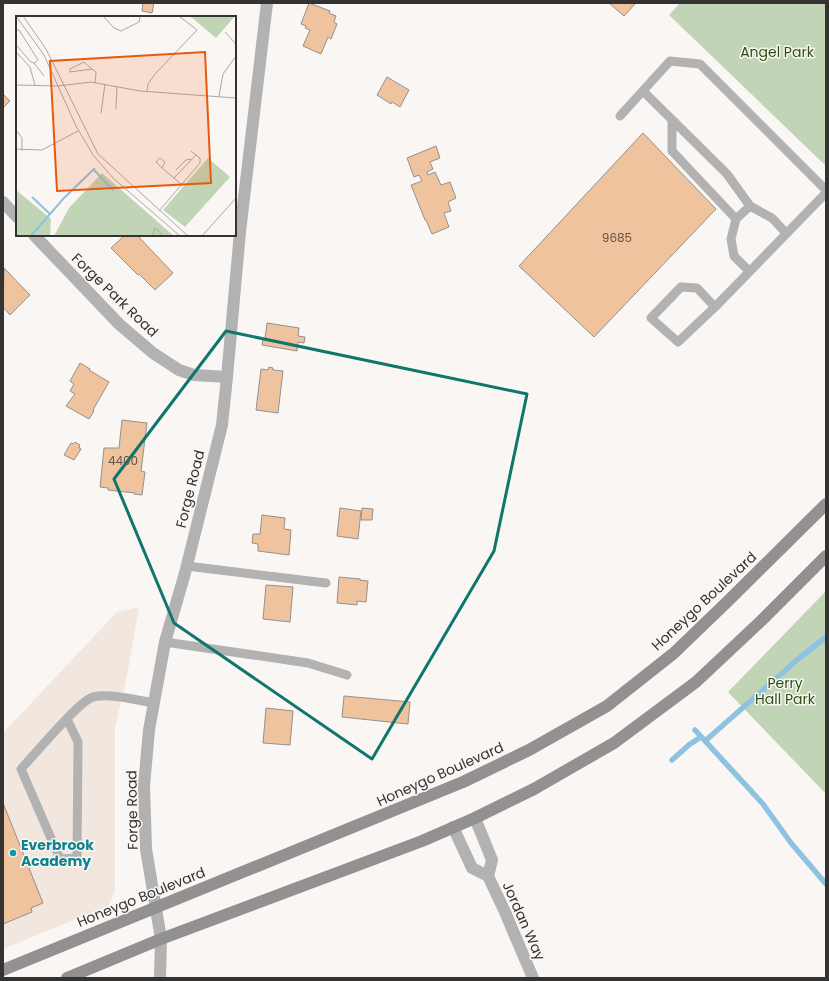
<svg xmlns="http://www.w3.org/2000/svg" width="829" height="981" font-family="Poppins,sans-serif">
	<style>
		.built { fill: #f1e7df }
		.green { fill: #c1d5b6 }
		.lines { fill: none; stroke-linecap: round; stroke-linejoin: round }
		.stream { stroke: #8dc2e1; stroke-width: 5.5 }
		.building { fill: #efc39e; stroke: #94918e }
		.lane { stroke: #b3b2b2; stroke-width: 9 }
		.street { stroke: #b3b2b2; stroke-width: 12 }
		.secondary { stroke: #939091; stroke-width: 12 }
		.marked { fill: none; stroke: #0f766e; stroke-width: 3; stroke-linejoin: round }
		.culture-dot { fill: #0f9aa8; stroke: #faf6f3; stroke-width: 1.5 }
		.labels { text-anchor: middle; dominant-baseline: central; stroke-width: 3; stroke-linejoin: round; paint-order: stroke }
		.number-label { font-size: 12px; fill: #63574d }
		.park-label { font-size: 14px; fill: #2d5112; stroke: #faf6f3 }
		.street-label { font-size: 14px; fill: #343332; stroke: #faf6f3 }
		.culture-label { font-size: 14px; font-weight: bold; fill: #0d838f; stroke: #faf6f3; text-anchor: start }
		.inset-river { fill: none; stroke: #8dc2e1; stroke-width: 2 }
		.inset-road { fill: none; stroke: #aba8a6; stroke-width: 1 }
		.view { fill: #e8590c; fill-opacity: 0.15; stroke: #e8590c; stroke-width: 2 }
		.inset-edge { fill: none; stroke: #343332; stroke-width: 2 }
	</style>
	<rect width="100%" height="100%" fill="#faf6f3"/>
	<path class="built" d="M139,607L127,676L115,727V891L108,906L3,949V733L117,612Z"/>
	<path class="green" d="M680,3H826V166L669,15Z
		M826,591V794L728,692Z"/>
	<g class="lines">
		<path class="stream" d="M695,730L763,804L791,843L826,884
			M705,741L797,660L826,637
			M672,760L690,744L701,737"/>
	</g>
	<path class="building" d="M143,3H154L152,13L142,11Z
		M309,3L330,11L329,13L336,16L334,22L337,24L331,39L328,37L321,54L303,46L310,30L305,28L306,26L301,24Z
		M609,3H636L624,16Z
		M387,77L409,90L400,107L392,102L391,104L377,95Z
		M3,94L10,101L3,108Z
		M643,133L716,209L594,337L519,266Z
		M436,146L440,158L430,162L433,169L427,172L428,175L435,172L441,185L450,182L456,198L448,202L451,211L444,213L449,227L432,234L426,220H425L411,185L422,181L419,175L414,177L407,158Z
		M125,235H137L173,273L155,290L139,274L138,275L111,248Z
		M4,268L30,295L10,315L3,307Z
		M267,323L299,328L298,336L305,337L304,343L298,342L297,351L262,345L263,339H265Z
		M80,363L90,369L89,370L109,382L93,410L94,411L89,419L66,406L75,394L70,391L74,384L70,381Z
		M269,367L273,368V370L283,371L278,413L256,410L261,369L268,370Z
		M122,420L147,423L141,471L145,472L142,495L134,494L135,493L108,490V488L100,487L104,448H119Z
		M75,442L80,445L79,448L81,449L74,460L64,455L71,443L73,444Z
		M340,508L361,511L358,539L337,536Z
		M362,508L373,509L372,520H361Z
		M262,515L285,518L284,529L291,530L289,555L258,551V544L252,543L253,534H260Z
		M339,577L360,579V580L368,581L366,602L357,601V605L337,603Z
		M266,585L293,587L290,622L263,619Z
		M344,696L410,702L408,724L342,717Z
		M266,708L293,711L290,745L263,743Z
		M3,803L43,903L31,908L32,912L3,924Z"/>
	<g class="lines">
		<path class="lane" d="M643,91L727,174L750,206L772,218L786,233
			M620,116L670,61L700,64L826,190
			M672,120V151L736,219
			M749,271L734,256L731,239L736,219L750,206
			M715,307L697,288L681,287L651,318L678,342L715,307L826,193
			M187,566L326,583
			M165,642L308,663L347,675
			M67,719L78,742L77,858L60,859L21,769C33,756 80,700 93,697C110,693 136,700 154,703"/>
		<path class="street" d="M3,202L17,217
			M34,235L119,324L153,353L179,370L194,375L227,377
			M475,818L492,860L488,876
			M453,827L472,868L488,876L505,912L533,978
			M160,978L161,939L146,849L144,786L149,730L165,642L185,573L222,425L227,377L240,232L267,3"/>
		<path class="secondary" d="M3,970L463,782L529,750L607,706L674,653L728,601L826,504
			M67,978L161,939L422,841L475,818L534,789L614,743L696,682L762,620L826,556"/>
	</g>
	<path class="marked" d="M226,331L527,394L494,551L372,759L174,623L114,479Z"/>
	<circle class="culture-dot" cx="13" cy="853" r="4"/>
	<g class="labels">
		<g class="number-label">
			<text x="617" y="237">9685</text>
			<text x="123" y="460">4400</text>
		</g>
		<g class="park-label">
			<text x="777" y="52">Angel Park</text>
			<text x="785" y="683">Perry<tspan x="785" dy="16">Hall Park</tspan></text>
		</g>
		<g class="street-label">
			<text transform="translate(115 295) rotate(44)">Forge Park Road</text>
			<text transform="translate(190 489) rotate(-76)">Forge Road</text>
			<text transform="translate(704 601) rotate(-43)">Honeygo Boulevard</text>
			<text transform="translate(440 774) rotate(-24)">Honeygo Boulevard</text>
			<text transform="translate(132 810) rotate(-91)">Forge Road</text>
			<text transform="translate(141 897) rotate(-22)">Honeygo Boulevard</text>
			<text transform="translate(524 921) rotate(66)">Jordan Way</text>
		</g>
		<g class="culture-label">
			<text x="21" y="845">Everbrook<tspan x="21" dy="16">Academy</tspan></text>
		</g>
	</g>
	<g transform="translate(16 16)">
		<rect width="220" height="220" fill="#faf6f3"/>
		<path d="M174,0H219L200,22ZM192,142L214,161L169,211L147,194ZM86,157L127,193L158,220H38L53,192ZM0,174L35,203L34,220H0Z" fill="#c1d5b6"/>
		<path class="inset-river" d="M78,154L98,175M16,181L34,198M15,220L47,183L79,152"/>
		<path class="inset-road" d="M0,0L28,39L60,110L77,139L97,162L164,220M7,0L30,33L82,138L172,220M87,0L98,12L105,15L123,6L124,0M0,14H3L22,44L18,47L15,46L0,29M209,16L220,28M0,36L14,51L19,69M18,47L28,60M76,53L54,56V53L68,46L76,53L79,55L80,57L79,67M0,69L42,70L75,66L124,75L220,82M131,75L132,68L139,58L181,14L163,0M203,80L207,58L220,40M100,93L101,71M85,97L89,68M0,114L6,122V135M0,133L26,134L62,115M146,152L149,146L144,142L140,146L146,152L165,168M160,154L170,144L175,143M158,162L180,139M143,195L184,147V142L175,135M136,220L139,212L148,220M186,220L220,182"/>
		<path class="view" d="M189,36L195,167L41,175L34,45Z"/>
		<rect width="220" height="220" class="inset-edge"/>
	</g>
	<rect width="829" height="981" fill="none" stroke="#343332" stroke-width="8"/>
</svg>
